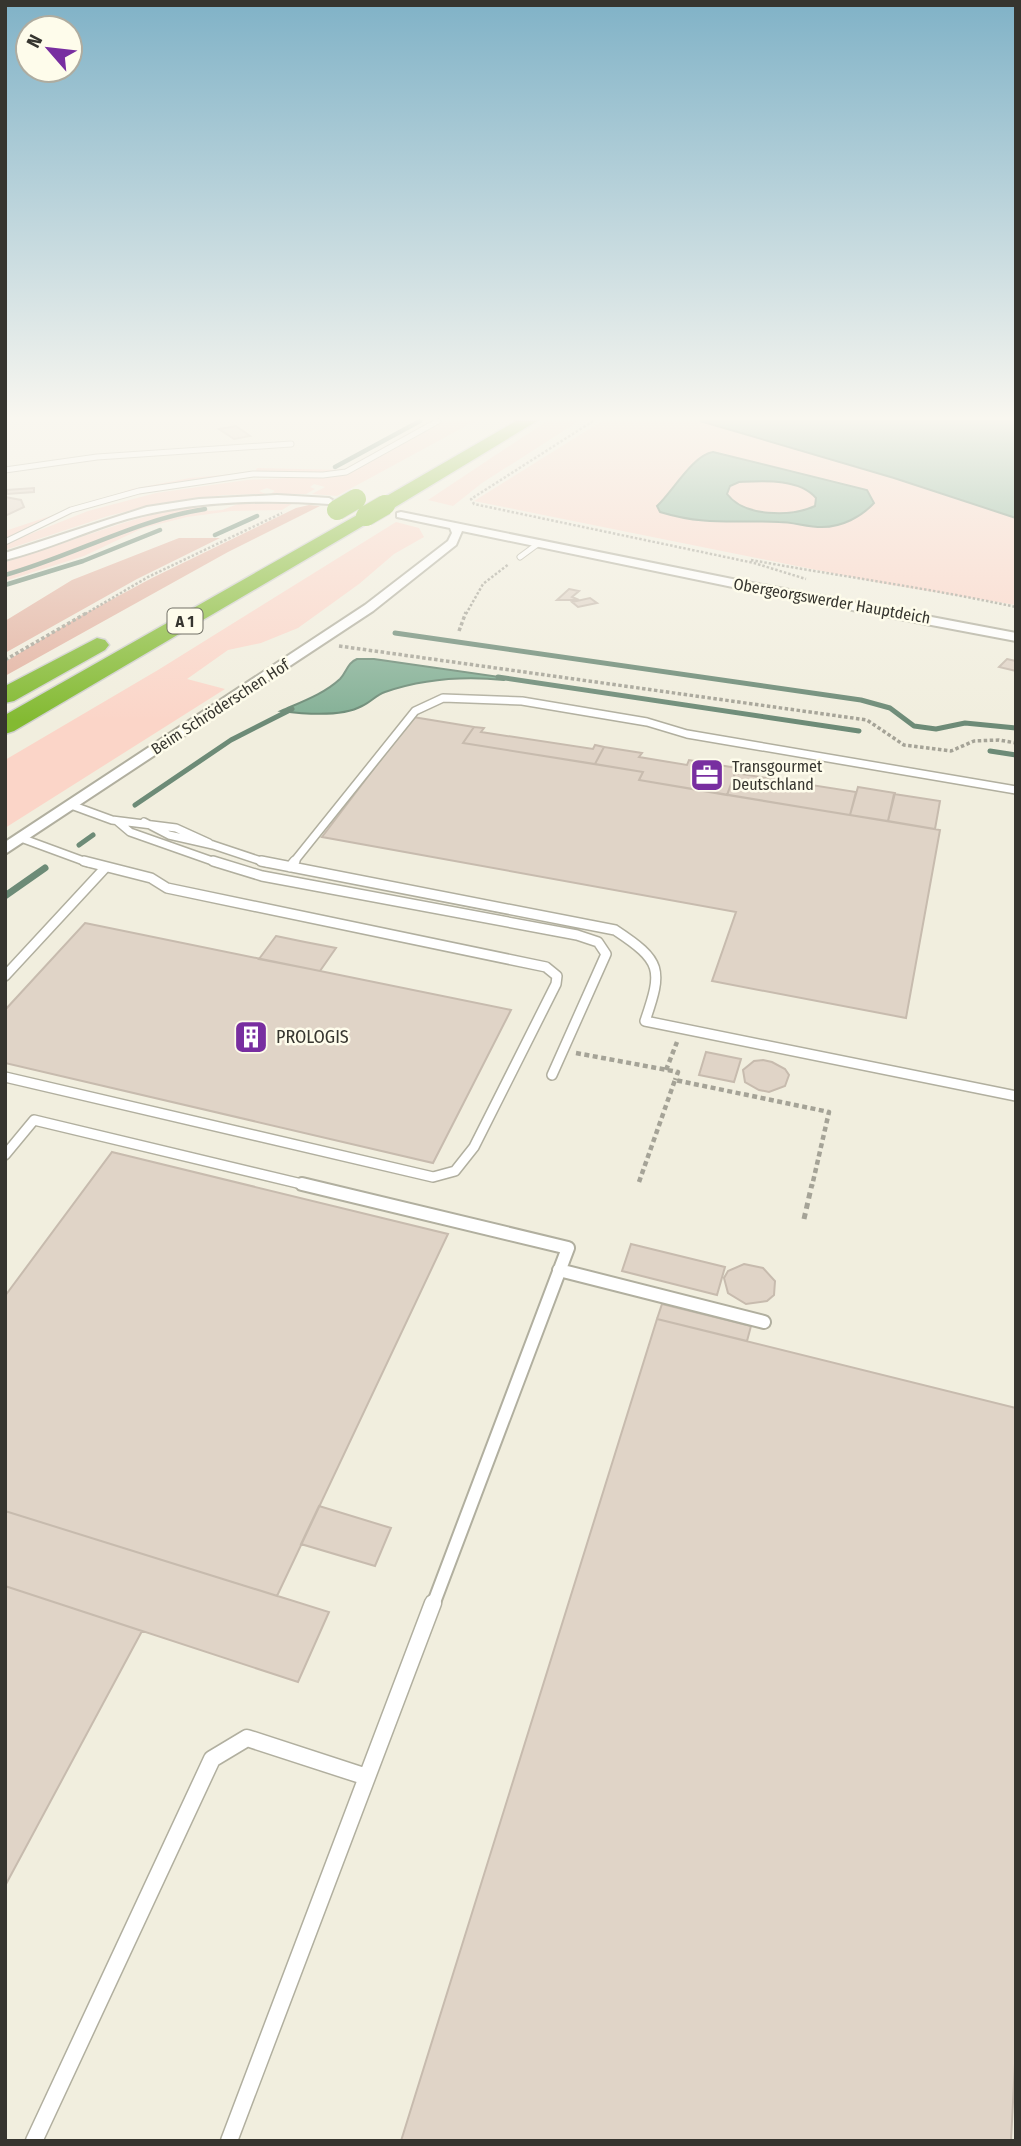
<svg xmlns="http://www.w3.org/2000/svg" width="1021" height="2146" font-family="'Fira Sans Condensed',sans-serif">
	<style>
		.green { fill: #fbd5c8 }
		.forest { fill: #e3b3a2 }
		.water { fill: #84b096; stroke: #6d8b77; stroke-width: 2; fill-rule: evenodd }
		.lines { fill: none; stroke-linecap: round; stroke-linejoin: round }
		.stream-far2 { stroke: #6d8b77; stroke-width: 4.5 }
		.stream-far1 { stroke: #6d8b77; stroke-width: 5 }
		.stream { stroke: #6d8b77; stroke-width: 7 }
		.building { fill: #e0d4c7; stroke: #c7bbae; stroke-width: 2 }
		.service-far4-casing { stroke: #b1af9f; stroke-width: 7 }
		.service-far3-casing { stroke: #b1af9f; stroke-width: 10 }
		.service-far2-casing { stroke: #b1af9f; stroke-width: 12 }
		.service-far1-casing { stroke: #b1af9f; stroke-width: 16 }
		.service-casing { stroke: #b1af9f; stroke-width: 19 }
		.minor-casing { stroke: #b1af9f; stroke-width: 4 }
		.motorway-casing { stroke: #cfcfcd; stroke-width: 3 }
		.path-far3 { stroke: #a5a397; stroke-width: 2.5; stroke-dasharray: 2.5 2; stroke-linecap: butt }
		.path-far2 { stroke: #a5a397; stroke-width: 3.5; stroke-dasharray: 3.5 2.5; stroke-linecap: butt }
		.path-far1 { stroke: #a5a397; stroke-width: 4.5; stroke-dasharray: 5 3.5; stroke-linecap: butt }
		.path { stroke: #a5a397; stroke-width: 5; stroke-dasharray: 6 4.5; stroke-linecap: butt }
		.service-far4 { stroke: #fff; stroke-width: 5 }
		.service-far3 { stroke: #fff; stroke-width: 7 }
		.service-far2 { stroke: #fff; stroke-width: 9 }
		.service-far1 { stroke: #fff; stroke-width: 12 }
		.service { stroke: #fff; stroke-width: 16 }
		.minor { fill: #fff; fill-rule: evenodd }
		.motorway { fill: #83ba32; fill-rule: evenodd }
		.motorway-bridge-casing { stroke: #cfcfcd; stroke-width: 22; stroke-linecap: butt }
		.motorway-bridge { stroke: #83ba32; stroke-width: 20 }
		.labels { text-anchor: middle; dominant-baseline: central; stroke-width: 5; stroke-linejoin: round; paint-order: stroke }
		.far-street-label { font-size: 16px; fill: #36352f; stroke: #fefceb }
		.shield { fill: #fefceb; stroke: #727167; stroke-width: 2 }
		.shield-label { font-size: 16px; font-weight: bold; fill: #36352f }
		.far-poi-label { font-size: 16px; fill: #36352f; stroke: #fefceb; text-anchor: start }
		.poi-label { font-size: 18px; fill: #36352f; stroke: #fefceb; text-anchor: start }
	</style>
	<rect width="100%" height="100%" fill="#f1eede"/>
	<path class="green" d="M431,421H434L348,469L329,474L280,472L150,488L77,507L5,540V531L132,489L190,478L255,472L257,468L343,470Z
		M442,421H475L337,496L312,494L325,487L314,484L310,487L315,489L306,494H270L275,491L267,488L259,491L266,494L224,495L157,504L108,516L5,550V544L88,511L156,493L247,480L304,477L355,470Z
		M547,421H579L482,483L453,506L428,500Z
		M602,421H1016V605L891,585L474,501Z
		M246,501L295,502L282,510L231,511L187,517L143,528L84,556L5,581V562C73,542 135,514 205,504L208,511L222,510Z
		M396,522L419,528L424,537L394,554L359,584L298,628L261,643L228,650L187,679L225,689L5,828V760L158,670Z"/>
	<path class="forest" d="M309,505L320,506L228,552L5,676V662L77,618L152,578L296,508Z
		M179,538H220L137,579L5,653V621L72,580Z"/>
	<path class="water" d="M700,421H1016V518L894,478Z
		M713,452L867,490L874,503C861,517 842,527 822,527C807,527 793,522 779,522C733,520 706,526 660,512L657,506C673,491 693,455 713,452ZM739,482C763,481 799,478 816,498L815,506C791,517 744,517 727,494L730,486Z
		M357,659H374L507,678L504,680C464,676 423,679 385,692C376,695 371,702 362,706C342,717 304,714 281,711C301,702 324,694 340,679C347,672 347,663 357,659Z"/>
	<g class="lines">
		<path class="stream-far2" d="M335,467L420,421
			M215,535L257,516
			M5,575C73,556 135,520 205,509
			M5,585L83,561L160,530"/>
		<path class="stream-far1" d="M395,633L861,700L890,708L914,726L936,729L965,723L1016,728
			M498,677L859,731
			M990,751L1016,755
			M135,805L231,740L292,709
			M79,845L93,835"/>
		<path class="stream" d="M5,896L45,868"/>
	</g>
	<path class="building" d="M236,426L250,436L234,439L219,429Z
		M34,488V492L7,494V490Z
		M5,497L21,500L24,507L5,516Z
		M569,589L579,591L572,597L579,600H557Z
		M590,598L597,603L578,607L572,602Z
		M1007,659L1016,661V671L999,667Z
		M413,717L474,727L463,743L643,772L639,780L940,830L906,1018L712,981L736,912L322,837Z
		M474,727L484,728L481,732L593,749L595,745L604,747L595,764L463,743Z
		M604,747L642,753L639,757L687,765L689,760L737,768L727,795L639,780L643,772L595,764Z
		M735,773L856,792L850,815L727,795Z
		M858,787L895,793L888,821L850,815Z
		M894,794L940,801L935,829L888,821Z
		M85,923L320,971L511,1010L433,1163L5,1063V1010Z
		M276,936L305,942L336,948L320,971L259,959Z
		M706,1052L741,1059L734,1082L699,1075Z
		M763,1060L772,1062L785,1069L789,1075L785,1086L769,1092L759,1090L745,1082L743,1070L754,1061Z
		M112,1152L448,1234L277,1596L5,1511V1296Z
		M631,1244L725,1267L717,1295L622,1271Z
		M744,1264L763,1268L775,1281L774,1295L767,1301L746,1304L728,1293L724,1278L728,1271Z
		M662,1304L751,1326L747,1341L657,1319Z
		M657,1319L1016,1408V2044L1011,2141H401Z
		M319,1506L391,1528L375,1566L301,1544Z
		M5,1511L329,1612L298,1682L5,1586Z
		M5,1586L142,1631L5,1886Z"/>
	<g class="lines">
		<g class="service-far4-casing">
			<path id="service-far4" d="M5,470L97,457L291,444
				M5,542L71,510L139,491L253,474L323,475L346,472L438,421
				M520,557L539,543"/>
		</g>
		<g class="service-far3-casing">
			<path id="service-far3" d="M71,805L112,820L176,828L209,843
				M117,821L130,832L218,863
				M144,822L169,835L213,845L267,863
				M21,838L89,863
				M293,863L415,711L443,698L522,701L647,722L687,734L1016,790"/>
		</g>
		<g class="service-far2-casing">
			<path id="service-far2" d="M213,861L262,876L577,935L598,942L606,954L552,1075
				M261,861L615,930C662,961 663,969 645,1021L1016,1096
				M290,867L295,861
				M5,976L105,868
				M5,1077L433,1177L455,1171L474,1147L556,984L557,976L546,967L167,888L151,878L84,861
				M5,1155L34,1120L310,1186"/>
		</g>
		<g class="service-far1-casing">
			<path id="service-far1" d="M302,1184L568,1248L433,1605
				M559,1270L764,1322"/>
		</g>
		<g class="service-casing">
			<path id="service" d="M34,2141L212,1759L247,1738L367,1777
				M229,2141L433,1603"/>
		</g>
		<g class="minor-casing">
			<path id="minor" d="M277,495L329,498L334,501L329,504C261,499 193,501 127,519C86,531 47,550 5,560V553L147,507L199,499Z
				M401,512L752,583L1016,633V641L752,591L462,531L456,545L373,611L5,854V842L365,605L448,541L452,533L450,528L397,517V513Z"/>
		</g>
		<g class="motorway-casing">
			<path id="motorway" d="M516,421H537L392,509H378L375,505L378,501Z
				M366,510L373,512L376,516L373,520L14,731L5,734V715Z
				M97,638L105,640L109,645L105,650L14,701L5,703V686Z"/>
		</g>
		<path class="path-far3" d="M593,421L471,499L474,504L754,563L806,579
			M751,560C839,576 928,588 1016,607
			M85,614L148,577L282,513
			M466,614L483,584L509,564"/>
		<path class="path-far2" d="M459,631L466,612
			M339,646L867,720L904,745L951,751L974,741L999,740L1016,743
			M5,660L88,612"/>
		<path class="path-far1" d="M576,1053L678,1072L675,1080
			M666,1070L677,1042
			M639,1182L675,1080L829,1112L812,1186"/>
		<path class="path" d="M804,1219L812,1184"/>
		<use href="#service-far4" class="service-far4"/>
		<use href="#service-far3" class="service-far3"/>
		<use href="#service-far2" class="service-far2"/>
		<use href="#service-far1" class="service-far1"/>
		<use href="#service" class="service"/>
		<use href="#minor" class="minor"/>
		<use href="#motorway" class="motorway"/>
		<g class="motorway-bridge-casing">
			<path id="motorway-bridge" d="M337,510L356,499
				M366,516L385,505"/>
		</g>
		<use href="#motorway-bridge" class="motorway-bridge"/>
	</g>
	<linearGradient id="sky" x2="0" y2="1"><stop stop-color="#80b2c7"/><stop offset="0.58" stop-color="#f9f7f0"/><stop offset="1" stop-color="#f9f7f0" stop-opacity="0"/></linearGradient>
	<rect width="1021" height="721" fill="url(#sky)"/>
	<defs>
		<g id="office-square" transform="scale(1.75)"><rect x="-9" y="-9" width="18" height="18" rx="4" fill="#782ea0" stroke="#fefceb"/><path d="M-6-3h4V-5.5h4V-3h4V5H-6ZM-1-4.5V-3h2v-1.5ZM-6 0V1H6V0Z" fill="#fff"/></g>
		<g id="building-square" transform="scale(1.75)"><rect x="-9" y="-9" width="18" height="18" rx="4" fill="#782ea0" stroke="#fefceb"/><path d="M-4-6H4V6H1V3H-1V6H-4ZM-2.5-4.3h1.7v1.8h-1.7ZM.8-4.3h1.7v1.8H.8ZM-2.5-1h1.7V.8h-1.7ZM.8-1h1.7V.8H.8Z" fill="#fff"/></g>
	</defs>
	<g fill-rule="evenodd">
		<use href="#office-square" x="707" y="775"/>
		<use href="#building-square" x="251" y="1037"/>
	</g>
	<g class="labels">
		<g class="far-street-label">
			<text transform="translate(832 601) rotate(10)">Obergeorgswerder Hauptdeich</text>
			<text transform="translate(220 707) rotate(-33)">Beim Schröderschen Hof</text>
		</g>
		<rect class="shield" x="167.5" y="608.5" width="35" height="25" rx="5"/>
		<g class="shield-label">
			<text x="185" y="621">A 1</text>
		</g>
		<g class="far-poi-label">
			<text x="732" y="766">Transgourmet<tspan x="732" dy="18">Deutschland</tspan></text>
		</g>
		<g class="poi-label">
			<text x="276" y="1037">PROLOGIS</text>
		</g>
	</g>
	<rect width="1021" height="2146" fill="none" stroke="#36352f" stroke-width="14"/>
	<g transform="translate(49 49) rotate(298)"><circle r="33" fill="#fefceb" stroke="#aeaca0" stroke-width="2"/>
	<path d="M0-5L12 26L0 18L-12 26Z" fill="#782ea0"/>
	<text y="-10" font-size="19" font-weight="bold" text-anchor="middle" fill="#36352f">N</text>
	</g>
</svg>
